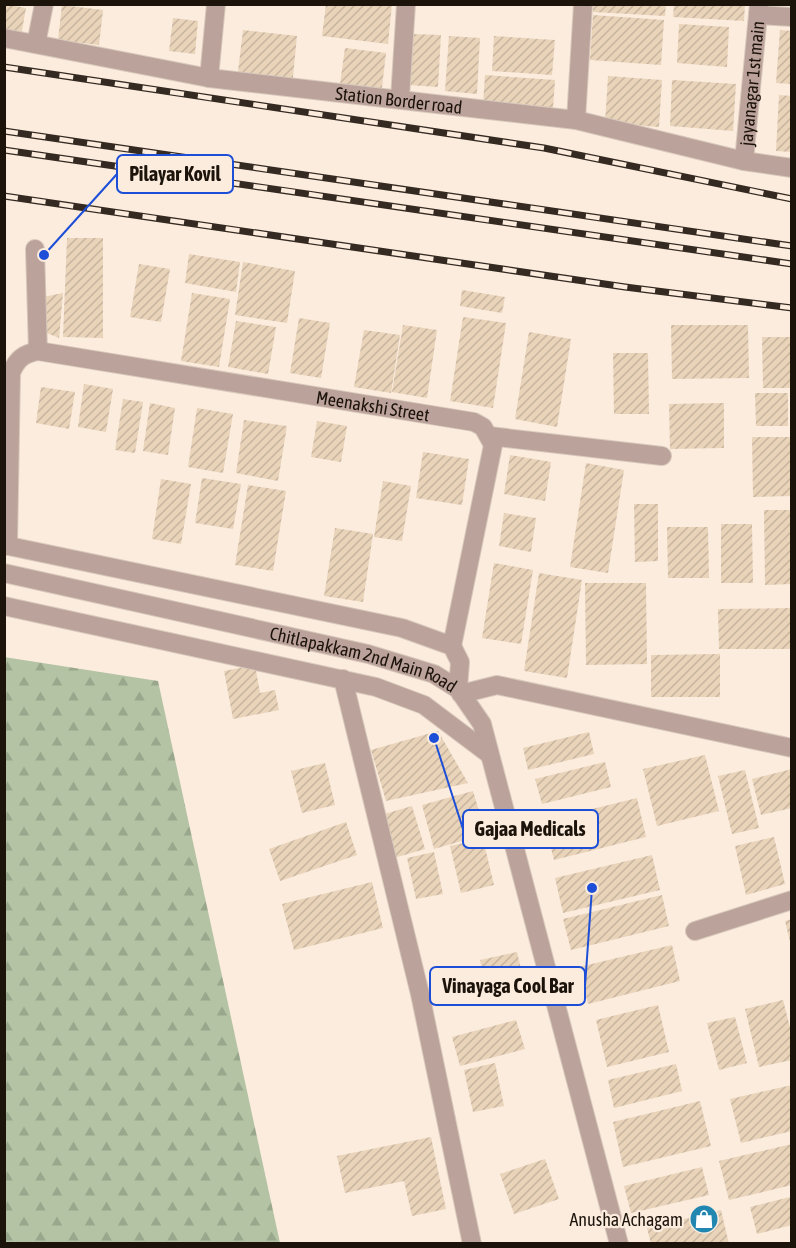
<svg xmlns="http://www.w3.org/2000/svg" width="796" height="1248" font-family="'Asap Condensed',sans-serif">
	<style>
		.forest { fill: url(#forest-firs) }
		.building { fill: url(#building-hatch) }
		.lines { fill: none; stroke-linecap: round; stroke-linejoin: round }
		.minor-casing { stroke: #d8c9bc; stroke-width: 20 }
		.tertiary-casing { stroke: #d8c9bc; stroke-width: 20 }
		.minor { stroke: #bba29b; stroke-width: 18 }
		.tertiary { stroke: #bba29b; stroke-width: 18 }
		.rail-casing { stroke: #342a21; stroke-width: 7 }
		.rail { stroke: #fcecde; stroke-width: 4.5; stroke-dasharray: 14; stroke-linecap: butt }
		.labels { text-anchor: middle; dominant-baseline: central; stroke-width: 4.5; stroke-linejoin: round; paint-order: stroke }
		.street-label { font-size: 18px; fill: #1c130b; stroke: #fcecde }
		.poi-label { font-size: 18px; fill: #1c130b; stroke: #fcecde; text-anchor: end }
		.leader { fill: none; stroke: #1d4ed8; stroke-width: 2 }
		.callout-dot { fill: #1d4ed8; stroke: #fcecde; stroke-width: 2 }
		.callout { fill: #fcecde; stroke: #1d4ed8; stroke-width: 2 }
		.callout-label { font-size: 20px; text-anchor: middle; font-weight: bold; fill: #1c130b }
	</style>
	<defs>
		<pattern id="forest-firs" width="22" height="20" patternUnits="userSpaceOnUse" patternTransform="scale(1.5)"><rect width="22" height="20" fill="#b3c3a4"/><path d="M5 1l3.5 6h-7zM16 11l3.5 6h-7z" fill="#99a78c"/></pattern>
		<pattern id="building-hatch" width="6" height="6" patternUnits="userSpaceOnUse" patternTransform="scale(1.5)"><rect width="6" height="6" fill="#e9d4ba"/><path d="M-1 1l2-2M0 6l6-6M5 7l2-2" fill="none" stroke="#c7b59f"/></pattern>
	</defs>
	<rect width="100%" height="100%" fill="#fcecde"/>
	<path class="forest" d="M4,657L158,681L280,1243H5Z"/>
	<path class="building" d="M4,4L26,8L21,36L4,32Z
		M326,4H392L388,44L322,36Z
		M593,4H666L665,16L593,12Z
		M674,4H745L744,21L673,17Z
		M62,5L103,10L99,45L58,40Z
		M593,15L664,20L661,65L590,60Z
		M173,18L198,21L195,54L169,51Z
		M679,24L729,27L727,67L677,63Z
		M243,30L297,36L292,87L237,80Z
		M780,30L792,31V84L776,83Z
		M412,34L441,35L438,87L408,85Z
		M449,36L480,38L477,94L445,91Z
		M494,36L555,40L552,75L492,71Z
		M345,48L386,53L381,96L339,91Z
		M485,75L555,80L553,109L483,104Z
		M608,76L662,80L659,127L605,123Z
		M672,80L736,84L733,131L670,126Z
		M779,95L792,96V152L776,151Z
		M67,238H103V338L63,337Z
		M189,254L240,262L236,292L185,283Z
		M243,262L295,271L287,323L235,315Z
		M139,264L170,269L161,322L130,317Z
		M462,290L505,297L502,313L460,306Z
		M63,293L59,338L44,332L43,297Z
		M192,293L230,299L219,367L181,361Z
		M463,317L506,323L493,408L450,401Z
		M299,318L330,323L321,378L290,373Z
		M236,321L276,327L268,374L228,367Z
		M403,325L437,330L427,398L392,392Z
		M671,325H748L749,378L672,379Z
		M364,330L400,335L391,393L354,387Z
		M529,332L571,339L557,427L515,419Z
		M762,337H792V388H763Z
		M613,353H648L649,414H614Z
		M84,384L113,389L106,432L78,427Z
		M41,387L75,392L69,429L36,423Z
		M755,393H788V426H756Z
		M123,399L143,402L135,453L115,450Z
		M150,403L175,408L168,455L143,451Z
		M724,403V448L670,449L669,404Z
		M197,408L233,414L223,473L188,467Z
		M244,420L287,426L278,481L236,473Z
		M317,421L347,426L341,462L311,457Z
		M752,437H792V496L753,497Z
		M423,452L469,459L462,505L416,498Z
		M510,455L551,462L545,501L504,494Z
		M586,463L624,470L608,573L570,567Z
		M202,478L241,484L233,529L195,523Z
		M161,479L191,484L181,544L152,539Z
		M383,481L411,486L402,541L374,537Z
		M248,485L286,491L273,571L235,565Z
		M634,504H658V561L635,562Z
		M764,510H792V584L765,585Z
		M504,513L536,518L531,552L499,546Z
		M721,524H752L753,583H721Z
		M667,527H708L709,578H668Z
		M335,528L373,534L363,602L324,596Z
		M494,563L533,570L521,644L482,638Z
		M539,573L582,580L567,678L524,671Z
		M585,583H646L647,664L586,665Z
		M792,608V649H719L718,609Z
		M720,654V697H651V655Z
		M255,665L260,693L275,690L279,710L233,719L224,671Z
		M438,731L468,783L386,801L371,750Z
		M589,732L594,754L528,770L523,748Z
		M705,755L719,811L657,826L643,769Z
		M605,762L611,787L542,804L535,779Z
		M325,763L335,805L302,813L291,771Z
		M792,769V808L761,815L752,779Z
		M745,770L759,828L732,834L718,776Z
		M473,791L486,834L434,849L422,805Z
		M637,798L646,837L554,860L544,821Z
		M412,806L425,849L394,858L381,815Z
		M346,822L357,855L280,881L269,849Z
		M774,837L785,884L746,895L735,846Z
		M483,839L494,885L461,893L450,846Z
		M434,852L443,894L416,899L407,858Z
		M652,855L660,890L563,913L555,878Z
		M372,882L383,928L294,950L282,904Z
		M662,895L669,926L571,950L563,919Z
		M792,919V946H791L785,921Z
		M672,945L680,981L588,1004L579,967Z
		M517,952L525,985L487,994L480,960Z
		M783,1000L792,1035V1060L759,1067L745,1009Z
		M658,1005L669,1052L607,1067L596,1020Z
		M735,1017L747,1063L719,1070L707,1023Z
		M516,1020L525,1049L460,1066L452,1037Z
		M495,1063L504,1106L473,1112L464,1070Z
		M676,1064L682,1091L614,1108L608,1080Z
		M792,1085V1131L741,1143L730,1099Z
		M700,1101L711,1146L623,1167L613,1122Z
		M431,1137L446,1209L412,1216L404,1181L345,1193L337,1156Z
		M792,1144V1185L729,1200L719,1161Z
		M545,1159L559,1199L514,1214L500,1174Z
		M702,1167L709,1195L631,1213L624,1186Z
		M790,1197L792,1225L757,1234L750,1207Z
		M721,1210L729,1244H651L647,1228Z"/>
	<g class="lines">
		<g class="minor-casing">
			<g id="minor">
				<path d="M758,15L792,17"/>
				<path id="s1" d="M4,38L209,78L576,120L744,161L792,168"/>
				<path d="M36,44L44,4"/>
				<path d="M209,78L216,4"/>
				<path d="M400,98L406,4"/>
				<path d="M576,120L583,4"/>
				<path id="s2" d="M744,161L759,4"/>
				<path d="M35,249L38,351"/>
				<path d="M489,436L662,456"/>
				<path id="s3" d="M8,546L11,373C17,359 23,354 38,351L474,422L483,427L493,445L452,646"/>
				<path d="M343,679L420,994L472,1244"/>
				<path d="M461,694L497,685L792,748"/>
				<path d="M695,931L792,900"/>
			</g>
		</g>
		<g class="tertiary-casing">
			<g id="tertiary">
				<path d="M4,545L402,628L452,646L460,662L458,689"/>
				<path id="s4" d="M4,573L368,654L434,674L458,689L482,724L619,1244"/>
				<path d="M4,606L376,687L424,705L489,754"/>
			</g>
		</g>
		<use href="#minor" class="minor"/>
		<use href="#tertiary" class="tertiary"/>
		<g class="rail-casing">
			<path id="rail" d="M4,67L544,148L792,199
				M4,131L792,246
				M4,150L792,264
				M4,196L625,287L792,308"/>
		</g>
		<use href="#rail" class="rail"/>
	</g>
	<defs>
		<g id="shop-disc" transform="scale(1.5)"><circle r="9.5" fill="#2287b0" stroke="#fcecde"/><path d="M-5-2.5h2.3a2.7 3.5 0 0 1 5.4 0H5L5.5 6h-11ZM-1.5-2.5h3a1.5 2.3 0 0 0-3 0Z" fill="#fff"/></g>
	</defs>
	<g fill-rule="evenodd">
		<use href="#shop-disc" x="704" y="1219"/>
	</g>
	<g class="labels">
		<g class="street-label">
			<text stroke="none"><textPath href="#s2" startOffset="78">jayanagar 1st main</textPath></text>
			<text stroke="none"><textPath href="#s1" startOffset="400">Station Border road</textPath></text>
			<text stroke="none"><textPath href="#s3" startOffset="549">Meenakshi Street</textPath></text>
			<text stroke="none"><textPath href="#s4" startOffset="370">Chitlapakkam 2nd Main Road</textPath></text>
		</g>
		<g class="poi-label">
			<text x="683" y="1219">Anusha Achagam</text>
		</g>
	</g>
	<path class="leader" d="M44 255L117 174M434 738L463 829M592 888L585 986"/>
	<g class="callout-dot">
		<circle cx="44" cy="255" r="6"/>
		<circle cx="434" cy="738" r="6"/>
		<circle cx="592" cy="888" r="6"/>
	</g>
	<g class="callout">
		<rect x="117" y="155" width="116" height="38" rx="6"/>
		<rect x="463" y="810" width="135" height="38" rx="6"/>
		<rect x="430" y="967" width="155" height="38" rx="6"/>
	</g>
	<g class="callout-label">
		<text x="175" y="181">Pilayar Kovil</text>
		<text x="530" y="836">Gajaa Medicals</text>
		<text x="508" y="993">Vinayaga Cool Bar</text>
	</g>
	<rect width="796" height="1248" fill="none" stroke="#1c130b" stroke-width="12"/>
</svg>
